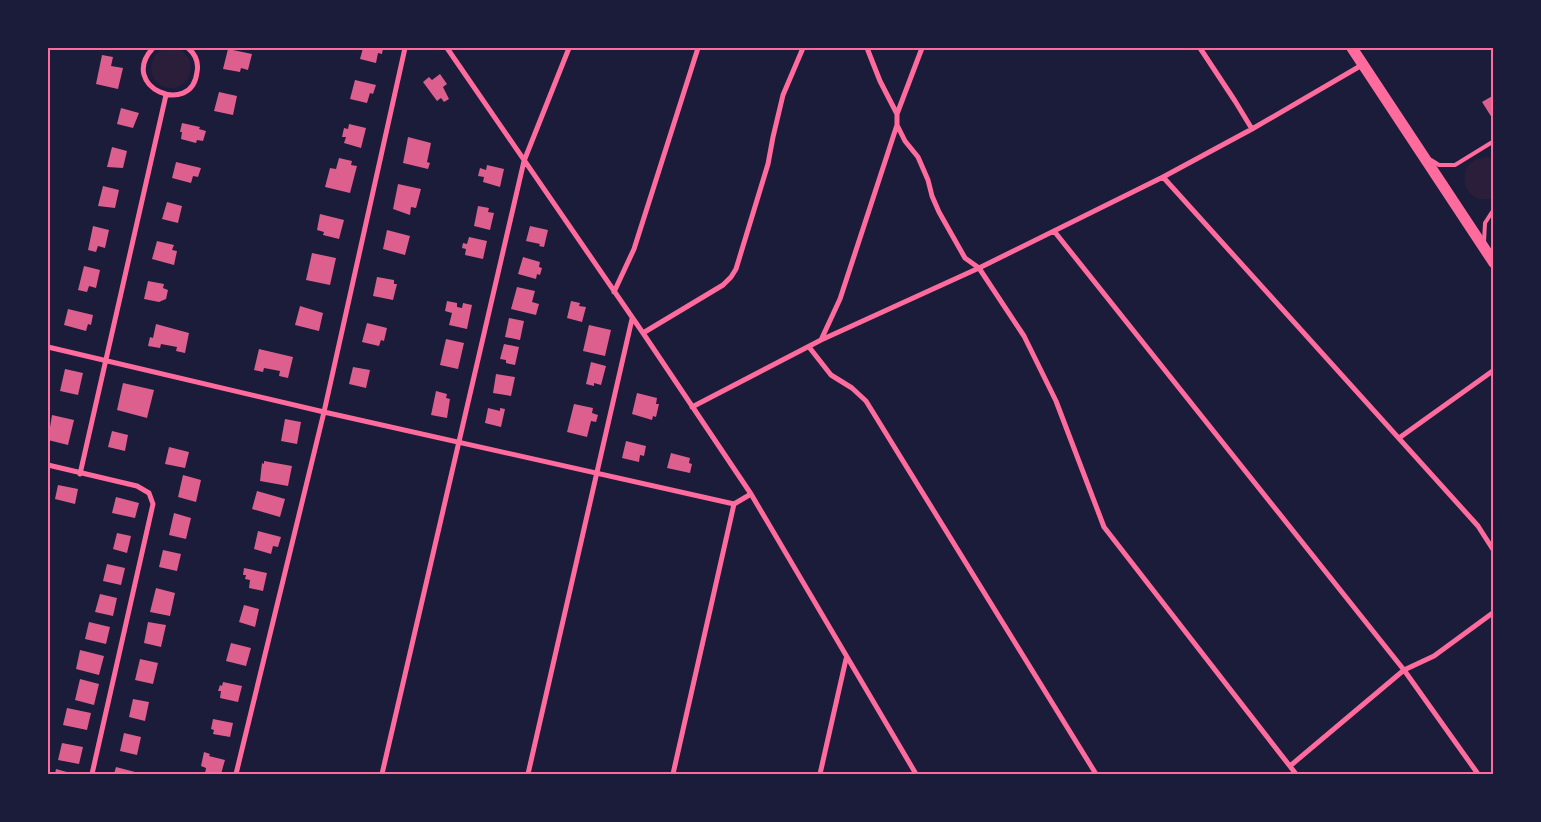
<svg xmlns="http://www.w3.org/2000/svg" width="1541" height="822" font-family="'IBM Plex Serif',serif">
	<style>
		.green { fill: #2a1e3b }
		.building { fill: #dd5f8e }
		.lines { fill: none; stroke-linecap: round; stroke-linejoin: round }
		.service { stroke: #ff6b9d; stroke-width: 4 }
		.minor { stroke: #ff6b9d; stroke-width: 5 }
		.primary { stroke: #ff6b9d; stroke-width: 11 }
		.neatline { fill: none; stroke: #ff6b9d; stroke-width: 2 }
	</style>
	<rect width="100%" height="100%" fill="#1b1b3a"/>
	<path class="green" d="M151 68a20 20 0 1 1 40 0a20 20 0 1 1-40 0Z
		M1485,157L1494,159L1493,198C1463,208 1451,162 1485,157Z"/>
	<path class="building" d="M363,48H383L382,54L378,53L376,63L360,59Z
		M228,49L252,54L248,70L241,68L240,72L223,69Z
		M102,55L113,57L111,66L123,68L118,89L96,84Z
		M440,74L447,84L443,87L449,99L444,102L441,98L437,101L423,82L429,77L432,80Z
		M355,80L376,85L373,94L370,93L367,103L350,99Z
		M219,92L237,96L233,115L214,111Z
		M1494,95V121L1482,102Z
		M121,108L139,113L133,128L117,124Z
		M182,123L200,127L199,129L206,131L203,141L197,140L196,143L181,139L182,132H180Z
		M349,124L366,128L361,148L344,143L346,137H342L344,128L348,129Z
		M408,137L431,143L427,162L430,163L428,169L403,163Z
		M112,147L127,151L123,168L107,167Z
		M339,158L352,161L351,165L357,166L350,193L325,187L330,168L336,169Z
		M176,162L201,168L198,177L193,176L191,183L172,178Z
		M487,165L504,169L500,187L483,182L484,177L478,176L480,168L486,170Z
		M398,184L421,189L416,208L411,207L410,215L393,209Z
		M103,186L119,190L115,208L98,206Z
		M167,202L182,206L178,223L162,219Z
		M478,206L489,208L488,212L494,213L490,230L474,226Z
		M320,214L344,220L339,239L323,235L324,232L317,230Z
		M93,226L109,230L105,248L98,246L96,252L88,250Z
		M530,226L548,230L544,247L539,246L540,244L526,241Z
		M387,230L410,236L405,255L383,249Z
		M469,237L487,241L483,259L465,255L466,249L462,248L463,243L467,244Z
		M157,241L174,245L172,250L177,251L174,265L152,259Z
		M312,253L336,258L330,285L306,280Z
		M523,257L540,262L539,267L542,268L540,275L537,274L536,279L518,274Z
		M84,266L100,270L96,288L89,286L87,292L78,290Z
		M377,277L394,280V284H397L393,300L373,296Z
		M148,281L164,284L163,288L168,290L166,299L159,302L144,299Z
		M517,287L535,291L532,302L539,304L536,315L511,309Z
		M447,301L457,303V307L462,308L463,303L472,305L467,329L449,325L452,313L445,311Z
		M571,301L580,303L579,306L586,307L582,322L567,318Z
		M300,306L323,313L319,331L295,325Z
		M68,309L93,315L91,325L88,324L86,331L64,325Z
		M509,318L524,321L520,340L505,337Z
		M367,323L387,328L384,341L381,340L379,346L362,342Z
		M156,324L189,333L185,353L176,351L177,347L161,344L160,348L148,346L150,337L153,338Z
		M589,325L611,330L605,356L583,351Z
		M446,339L464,343L458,369L440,365Z
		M504,344L519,347L515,365L506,363V360L500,359Z
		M259,349L293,357L288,378L279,376L280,371L264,368L263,372L254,370Z
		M591,362L606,366L601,385L594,383V386L586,384Z
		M353,367L370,370L366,388L349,384Z
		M65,369L83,373L78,395L60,391Z
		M496,374L515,377L511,396L493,393Z
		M123,383L154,390L147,418L117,410Z
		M436,391L447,394L446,398L450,399L447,418L431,415Z
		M637,393L657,398L656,404H659L656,417L653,416L652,420L632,414Z
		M574,404L593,408L592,413L598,415L596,422L591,421L587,437L567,432Z
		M488,408L500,411V408L505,409L501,427L485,423Z
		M52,415L74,420L68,445L48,440Z
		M285,419L301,422L297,444L281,441Z
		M112,431L128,435L125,451L108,447Z
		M626,441L646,446L644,456L640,455L639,462L622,458Z
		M169,447L189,452L185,468L165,464Z
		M671,453L690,458L689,463L692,464L690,473L667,468Z
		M264,461L292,466L288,486L260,481L262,463L264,464Z
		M183,475L201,480L196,502L178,497Z
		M58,485L78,489L75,504L55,499Z
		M257,491L285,499L280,517L252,509Z
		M116,497L139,503L135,518L112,513Z
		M174,513L191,518L186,539L169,535Z
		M258,531L281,537L278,547L273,546L271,554L254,549Z
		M117,533L131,536L127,553L113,549Z
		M163,550L181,554L177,571L159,567Z
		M107,564L125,568L121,585L103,581Z
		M244,568L267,573L263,591L249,588L250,580L245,579L246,575H243Z
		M156,588L175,593L170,616L150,612Z
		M100,594L117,598L113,616L95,612Z
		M244,605L259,609L255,627L239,622Z
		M89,622L110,627L106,644L85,639Z
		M148,622L166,625L161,647L144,643Z
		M231,643L251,648L246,666L226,661Z
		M80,650L104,656L99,675L76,669Z
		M140,659L158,663L153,684L135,680Z
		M80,679L99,684L94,705L75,700Z
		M223,682L242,686L238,702L220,698L221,691H218L220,685L222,686Z
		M133,699L149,702L145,721L129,717Z
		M67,708L91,713L87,730L63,725Z
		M213,719L233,723L230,737L213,734L214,730L211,729Z
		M124,733L141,737L137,755L120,751Z
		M62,743L83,747L79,764L58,760Z
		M204,752L210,754L209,756L225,760L221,774H205L206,768L201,766Z
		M116,767L135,772L134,774H114Z
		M56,769L74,774H55Z"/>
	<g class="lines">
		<path class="service" d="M1431,160L1439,165H1455L1494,141
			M1484,242L1485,223L1494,209"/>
		<path class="minor" d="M153,48C117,87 192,118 197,72C199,62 195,54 188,48
			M447,48L643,333L751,494L916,774
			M867,48L880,81L897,114V125L905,141L918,157L928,180L932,196L939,212L965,258L979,268L1024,336L1056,401L1104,527L1296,774
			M1200,48L1235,101L1252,129
			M897,114L922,48
			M1163,177L1478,526L1494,551
			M1054,231L1404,670L1478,774
			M614,292L634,249L698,48
			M643,333L723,285L731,277L736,269L768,164L773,137L783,95L803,48
			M821,340L840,299L897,125
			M48,347L324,412L734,504L751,494
			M809,347L831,375L852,388L866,401L1096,774
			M692,407L821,340L979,268L1163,177L1252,129L1362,65
			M1399,438L1494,370
			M48,465L137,486L149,493L153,504L92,774
			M80,474L166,95
			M1290,766L1404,670L1434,656L1494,612
			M236,774L324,412L405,48
			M382,774L524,161L569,48
			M528,774L632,319
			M673,774L734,504
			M820,774L846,659"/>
		<path class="primary" d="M1352,48L1494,263"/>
	</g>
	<rect width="1541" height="822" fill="none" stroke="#1b1b3a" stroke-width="98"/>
	<rect x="49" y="49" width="1443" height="724" class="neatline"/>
</svg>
